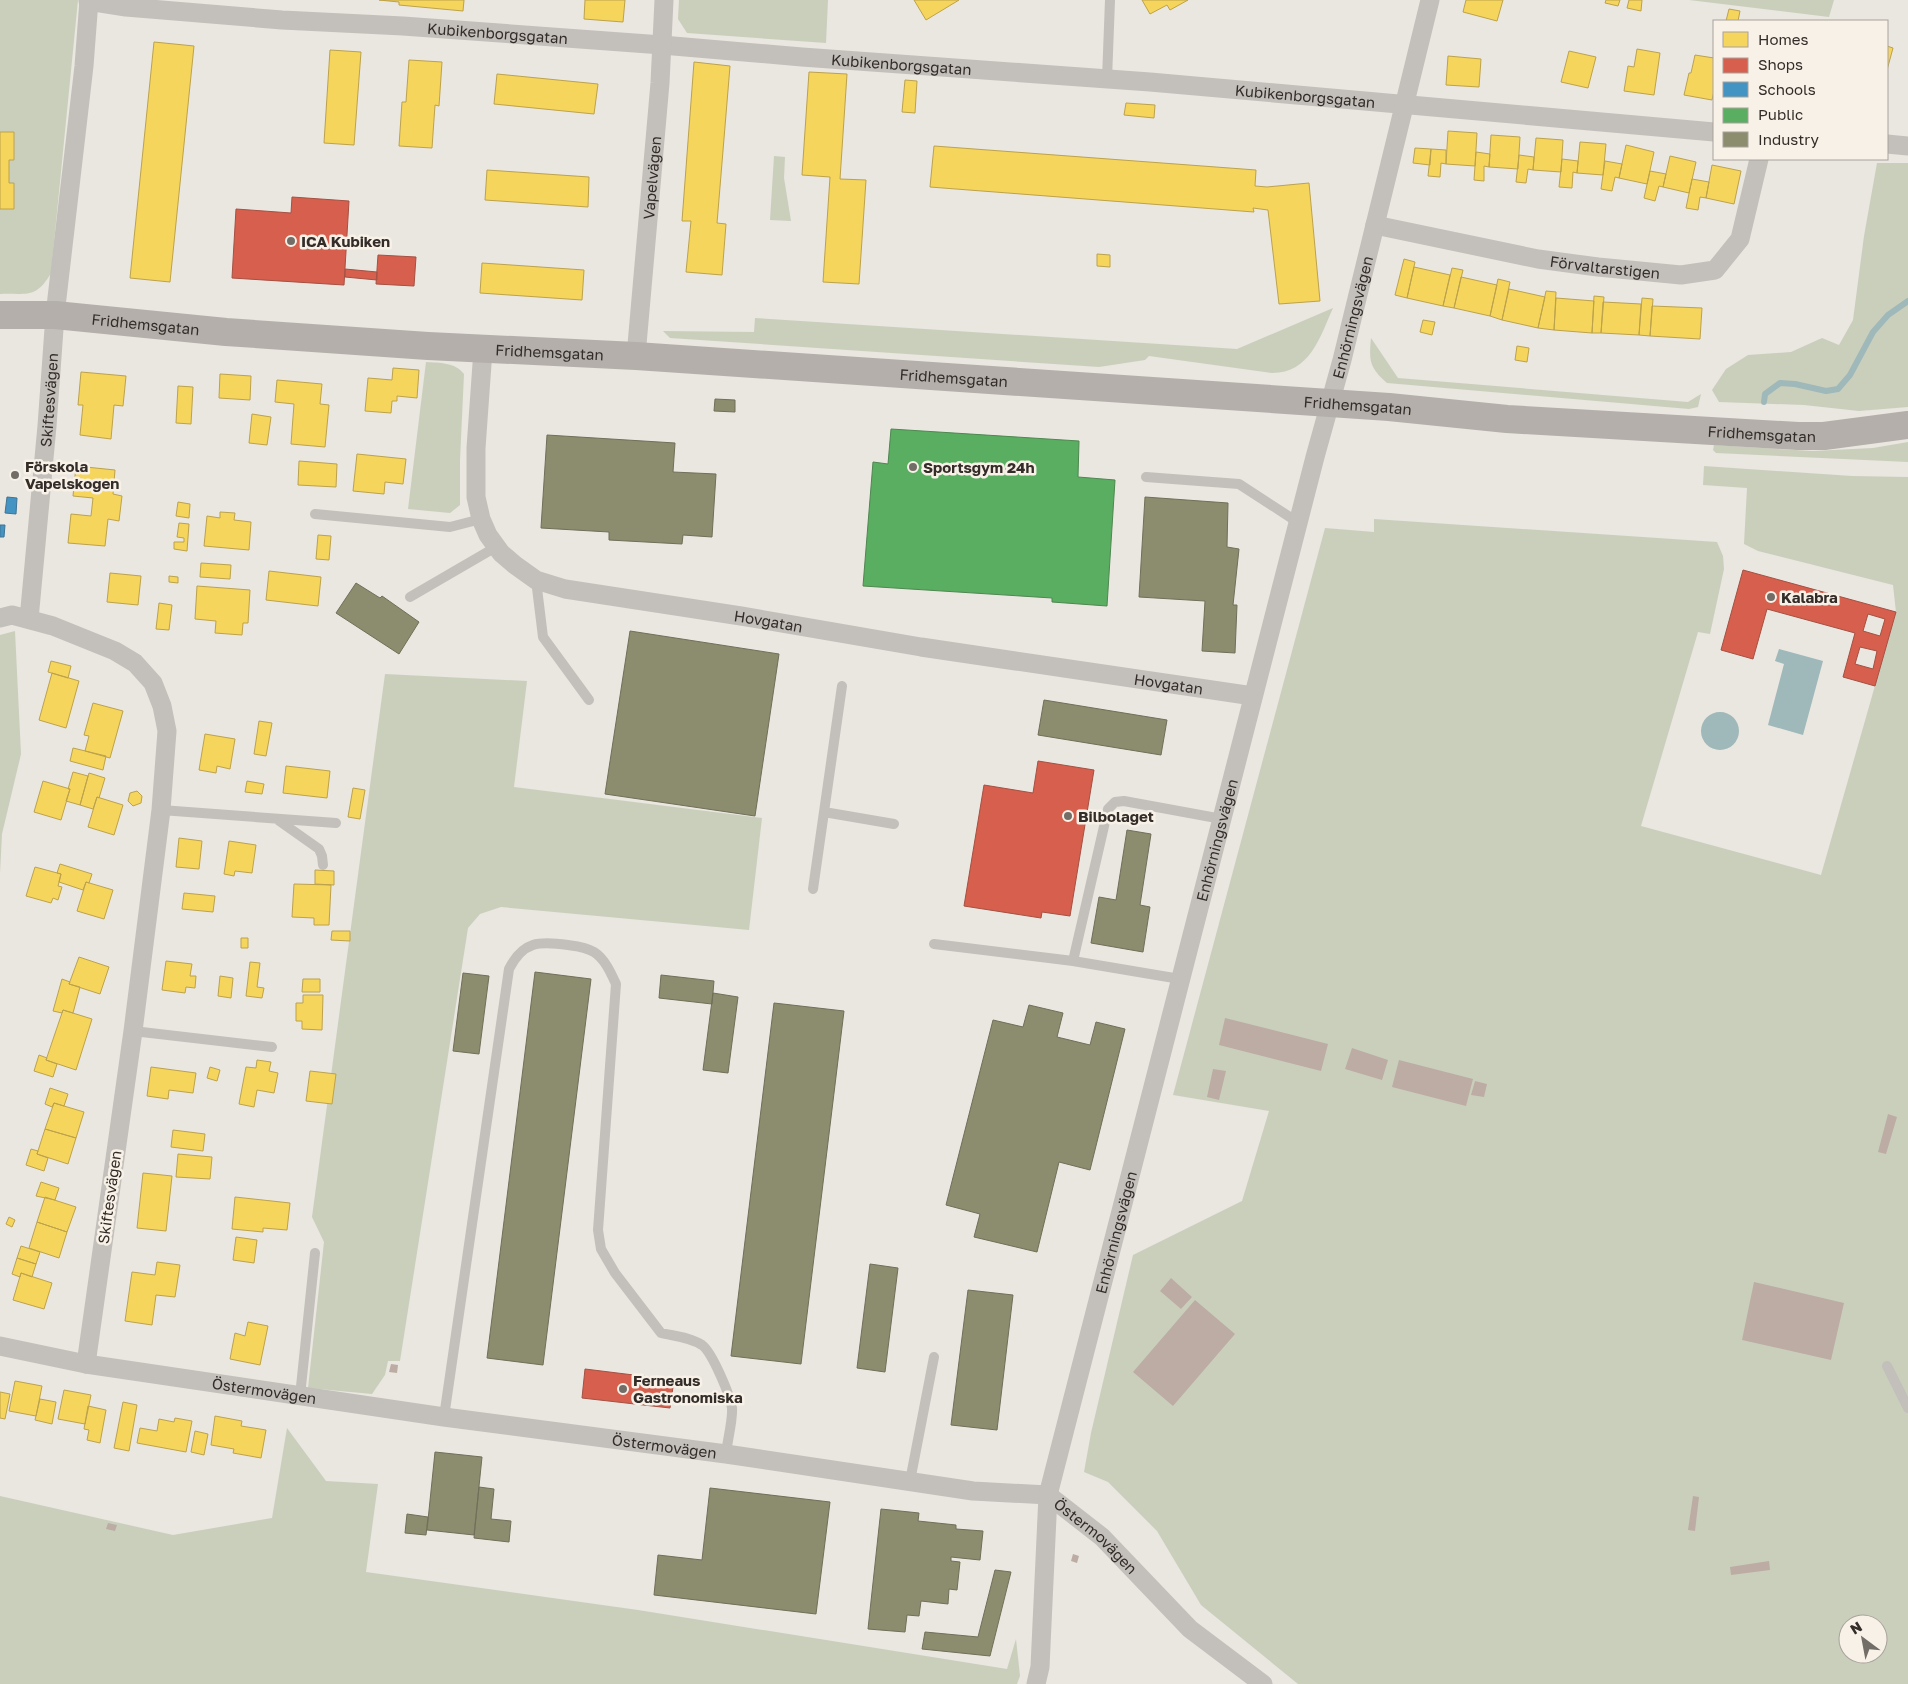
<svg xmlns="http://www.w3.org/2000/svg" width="1908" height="1684" font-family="'Golos Text',sans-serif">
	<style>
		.green { fill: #cacfbc; fill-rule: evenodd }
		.water { fill: #9fb8b9 }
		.homes { fill: #f6d55c; stroke: #bca24c }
		.shops { fill: #d6604d; stroke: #a55042; fill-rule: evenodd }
		.schools { fill: #4393c3; stroke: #3e7494 }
		.public { fill: #5aae61; stroke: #4e8750 }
		.industry { fill: #8c8c6e; stroke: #716f59 }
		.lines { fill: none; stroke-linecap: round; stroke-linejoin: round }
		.stream { stroke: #9fb8b9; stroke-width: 6 }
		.building { fill: #bcaca4 }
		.lane { stroke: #c3bfba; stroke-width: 10 }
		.street { stroke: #c3bfba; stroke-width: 19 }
		.secondary { stroke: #b4afaa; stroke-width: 28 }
		.poi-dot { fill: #736d68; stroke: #f7f1e8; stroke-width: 2 }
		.labels { text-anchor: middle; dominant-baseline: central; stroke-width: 5; stroke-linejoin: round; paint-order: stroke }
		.street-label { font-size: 15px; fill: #332c28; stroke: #f7f1e8 }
		.poi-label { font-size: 15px; font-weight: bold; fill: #332c28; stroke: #f7f1e8; text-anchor: start }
	</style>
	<rect width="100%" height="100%" fill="#eae6e0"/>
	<path class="green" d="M0,0H78L51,273C36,299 27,293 0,294Z
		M679,0H828L826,43L687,33L678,19Z
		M1689,0H1834L1829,17Z
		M774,156L785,157L784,178L791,221L770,220Z
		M1877,163H1908V407L1859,411L1804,405L1719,402L1712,390L1726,369L1748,355L1791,352L1822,338L1839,345L1853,320L1864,236Z
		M1333,308C1320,337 1310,373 1272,373L1149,356L1145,360L1099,367L670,338L663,331L754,332L755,318L1237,349Z
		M1371,338L1398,378L1688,402L1701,394L1698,407L1689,409L1387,383C1369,367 1369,361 1371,338Z
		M426,362C439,363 455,362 464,374L460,460V505L450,513L408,509Z
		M1908,442V462L1716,453L1713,450L1714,445L1813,451L1873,448Z
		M1704,466L1852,476L1908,477V1684H1298L1201,1605L1157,1531L1108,1482L1084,1472L1091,1433L1133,1255L1242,1201L1269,1111L1173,1095L1325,528L1374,532V519L1717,542L1723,556L1724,569L1710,634L1698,632L1641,826L1821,875L1896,612L1893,585L1758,551L1744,544L1747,488L1703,485ZM1848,1624H1878V1654H1848Z
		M15,631L21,754L2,834L0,873V635Z
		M385,674L527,681L514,787L762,818L749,930L501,907L480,914L468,928L400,1361H388L385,1375L372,1394L308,1388L324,1242L312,1217Z
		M287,1428L326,1481L378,1484L366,1572L638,1610L1007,1669L1016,1639L1020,1676L1017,1684H0V1496L173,1535L272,1518Z"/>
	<path class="water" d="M1779,649L1823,661L1803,735L1768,725L1784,664L1775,661Z
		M1701 731a19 19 0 1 1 38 0a19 19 0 1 1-38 0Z"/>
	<path class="homes" d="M379,0H464L463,11L399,5V2Z
		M585,0H625L623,22L584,19Z
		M914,0H959L926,20Z
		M1142,0H1188L1170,10L1167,5L1150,14Z
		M1466,0H1503L1497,21L1463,12Z
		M1606,0H1620L1618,6L1605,3Z
		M1629,0H1642L1641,11L1627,8Z
		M1729,9L1740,11L1738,21H1726Z
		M154,42L194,46L170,282L130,278Z
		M1887,46L1893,48L1887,70Z
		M1637,49L1660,53L1654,95L1624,91L1628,66L1634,67Z
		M330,50L361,52L354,145L324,143Z
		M1569,51L1596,57L1588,88L1561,82Z
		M1695,55L1714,58V91L1712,100L1684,95L1689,73H1691Z
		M1448,56L1481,59L1479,87L1446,85Z
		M409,60L442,62L439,106L435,105L432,148L399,146L402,102H406Z
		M694,62L730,66L717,223L726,224L722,275L686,272L691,221H682Z
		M809,72L847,74L840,179L866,180L859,284L823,282L830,177L802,175Z
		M497,74L598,84L594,114L494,104Z
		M905,80L917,81L915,113L902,112Z
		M1126,103L1155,105L1154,118L1124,115Z
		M1448,131L1477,133L1475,166L1446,164Z
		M0,132H14V160H9V183H14V209H0Z
		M1491,135L1520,137L1518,169L1489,167Z
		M1536,138L1563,140L1561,172L1533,170Z
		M1580,142L1606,144L1603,175L1577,173Z
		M1626,145L1654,152L1647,184L1619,178Z
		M934,146L1256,170L1255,186L1267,187L1309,183L1320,301L1279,304L1268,210L1253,208L1254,212L930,187Z
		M1415,148L1431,149L1430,165L1413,163Z
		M1431,149L1446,150V164L1441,163L1440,177L1428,176Z
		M1476,152L1490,154L1489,167L1484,166V181L1474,180Z
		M1519,155L1534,157L1533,170L1528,169L1526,183L1516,182Z
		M1670,156L1696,162L1689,193L1663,187Z
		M1562,159L1578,161L1577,173L1573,172L1572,188L1559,187Z
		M1605,161L1622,164L1619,178L1615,177L1612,191L1601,189Z
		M1712,165L1741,171L1734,204L1706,198Z
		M487,170L589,177L588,207L485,200Z
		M1650,171L1666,174L1663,187L1659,186L1655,201L1644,198Z
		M1692,179L1709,182L1706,198L1700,197L1698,210L1686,208Z
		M1097,254L1110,255V267L1097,266Z
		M1404,259L1415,262L1407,298L1395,295Z
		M482,263L584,270L582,300L480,293Z
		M1414,267L1450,275L1443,306L1407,298Z
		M1452,268L1463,270L1454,308L1443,306Z
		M1461,277L1497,285L1490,316L1454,308Z
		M1498,279L1510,282L1502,320L1490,316Z
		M1509,289L1545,297L1538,328L1502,320Z
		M1546,291L1556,292L1554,330L1538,328Z
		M1594,296L1604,297L1601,333H1592Z
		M1556,298L1594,301L1592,333L1554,330Z
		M1642,298L1653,299L1650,336L1639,335Z
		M1603,302L1641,304L1639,335L1601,333Z
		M1652,306L1702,308L1700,339L1650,336Z
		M1423,320L1435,322L1432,335L1420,332Z
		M1517,346L1529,348L1527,362L1515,360Z
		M393,368L419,370L417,398L397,396V401H392L391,413L365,411L368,378L392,380Z
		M81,372L126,376L123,406L114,405L111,439L80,435L83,405H78Z
		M220,374L251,376L250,400L219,398Z
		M277,380L322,384L320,404L329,405L325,447L291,444L294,404L275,402Z
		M178,386L193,387L191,424L176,423Z
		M252,414L271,417L267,445L249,443Z
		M357,454L406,459L403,484L385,482L384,494L353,491Z
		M299,461L337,464L336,487L298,485Z
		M76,466L115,470L113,494L122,496L119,521L108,519L105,546L68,543L71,514L91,516L93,498L73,496Z
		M178,502L190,504L189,518L176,516Z
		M220,512L235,513L234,520L251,522L249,550L204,546L207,516L220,518Z
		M179,523L189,524L187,551L174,549V542H184V538L177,537Z
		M318,535L331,536L329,560L316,559Z
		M201,563L231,565L230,579L200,577Z
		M269,571L321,577L318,606L266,600Z
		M110,573L141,576L138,605L107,602Z
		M169,576L178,577V583L169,582Z
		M197,586L250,590L248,623H243L242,635L215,633L216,621L195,619Z
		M159,603L172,605L169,630L156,629Z
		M51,661L71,666L68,678L48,672Z
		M52,673L79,681L66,728L39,720Z
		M93,703L123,711L110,758L85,751L89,736L84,735Z
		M259,721L272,723L266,756L254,754Z
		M205,734L235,739L230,769L217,766L216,773L199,770Z
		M73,748L106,756L103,770L70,761Z
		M286,766L330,771L327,798L283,793Z
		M73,772L88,776L80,805L66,801L70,789H68Z
		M89,773L105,778L99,798L97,797L93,809L80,805Z
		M43,781L70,789L61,820L34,812Z
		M247,781L264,784L262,794L245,792Z
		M353,788L365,790L360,819L348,817Z
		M137,791L142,796L141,803L133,806L128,801L130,793Z
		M97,797L123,805L114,835L88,827Z
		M179,838L202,841L199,869L176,867Z
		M229,841L256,845L252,873L235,871L234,876L224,874Z
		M60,864L92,874L89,883L86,882L83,890L59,882L61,874L57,873Z
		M35,867L61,874L58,886L62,887L58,900L53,898L51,903L26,896Z
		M315,870L334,871V885L315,884Z
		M86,882L113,890L104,919L77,911Z
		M294,884L331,885L329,925H314V918L292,917Z
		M184,893L215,896L213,912L182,909Z
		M332,931H350V941L331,940Z
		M241,938H248V948H241Z
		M79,957L109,967L100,994L69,984Z
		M166,961L192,964L190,976H196L195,988L186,987L185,993L162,990Z
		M250,962L260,963L257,987L264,988L262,998L246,996Z
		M220,976L233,978L231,998L218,996Z
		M62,979L70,982L69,984L80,987L73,1013L63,1010L62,1013L53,1011Z
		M303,979H320V992H302Z
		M303,995H323L322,1030L302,1029V1021H296V1003H303Z
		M63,1010L92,1019L76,1070L46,1060Z
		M39,1055L47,1058L46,1060L57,1064L53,1077L34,1071Z
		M257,1060L271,1062L269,1071L278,1073L274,1093L257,1090L254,1107L239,1104L246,1067L256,1068Z
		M151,1067L196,1073L193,1093L169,1090L168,1099L147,1096Z
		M210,1067L220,1070L217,1081L207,1078Z
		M310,1071L336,1074L332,1104L306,1101Z
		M50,1088L68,1094L64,1106L54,1103L52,1107L45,1104Z
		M54,1103L84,1112L76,1138L45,1129Z
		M45,1129L76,1138L68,1164L37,1154Z
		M173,1130L205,1134L203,1151L171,1147Z
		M31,1149L38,1151L37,1154L48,1158L44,1171L26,1165Z
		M178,1154L212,1157L210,1179L176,1177Z
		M143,1173L172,1176L166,1231L137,1228Z
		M41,1182L59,1188L55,1200L36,1196Z
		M45,1197L76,1207L67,1232L37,1222Z
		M235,1197L290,1203L287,1230L263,1228V1232L232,1229Z
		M9,1217L15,1220L12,1227L6,1224Z
		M37,1222L67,1232L59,1258L29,1248Z
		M236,1237L257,1240L254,1263L233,1260Z
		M21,1246L40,1252L36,1264L17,1258Z
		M17,1258L36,1264L32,1277L21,1273L20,1277L12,1274Z
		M157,1262L180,1265L175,1297L156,1295L152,1325L125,1321L132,1272L155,1275Z
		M21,1273L52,1283L44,1309L13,1300Z
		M248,1322L268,1326L260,1365L230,1359L235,1333L245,1336Z
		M15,1381L42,1386L36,1416L9,1411Z
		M64,1390L91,1395L85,1424L58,1419Z
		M0,1392L10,1394L5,1419L0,1418Z
		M40,1399L56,1402L52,1424L35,1420Z
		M123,1402L137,1405L129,1451L114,1448Z
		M88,1406L106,1410L100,1443L87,1440L89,1430L84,1429Z
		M215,1416L242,1421L241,1426L266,1430L261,1458L233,1453L234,1449L211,1445Z
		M175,1418L192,1421L186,1452L137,1443L140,1428L157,1431L159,1419L174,1422Z
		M195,1431L208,1434L204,1455L191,1452Z"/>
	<path class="shops" d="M292,197L349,201L344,285L232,278L236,209L291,213Z
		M378,255L416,257L414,286L376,284Z
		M345,269L377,272V280L345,277Z
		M1743,570L1896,612L1875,686L1843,677L1855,633L1767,609L1753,659L1721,650ZM1868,614L1885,619L1880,636L1863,631ZM1860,647L1877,651L1873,669L1855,664Z
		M1038,761L1094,770L1070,916L1042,912L1041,918L964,906L984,785L1033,793Z
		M585,1369L674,1380L670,1408L582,1398Z"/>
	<path class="schools" d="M7,497L17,498L16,514L5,513Z
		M0,525H5L4,537H0Z"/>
	<path class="public" d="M891,429L1079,441L1078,477L1115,480L1107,606L1052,602V598L863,586L873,462L888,464Z"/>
	<path class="industry" d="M715,399L735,400V412L714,411Z
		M547,435L675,443L673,472L716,474L712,537L683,535L682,544L609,540V532L541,528Z
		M1145,497L1228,503L1227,547L1239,549L1233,605H1237L1235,653L1202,651L1205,601L1139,597Z
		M356,583L380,598L382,596L419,622L399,654L336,613Z
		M630,631L779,654L755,816L605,794Z
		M1044,700L1167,720L1161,755L1038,735Z
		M1127,830L1151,834L1140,905L1150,907L1143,952L1091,943L1099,897L1116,900Z
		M535,972L591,979L543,1365L487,1358Z
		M463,973L489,976L479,1054L453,1051Z
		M661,975L714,981L712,1004L659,998Z
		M713,993L738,997L728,1073L703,1070Z
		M774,1003L844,1011L801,1364L731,1356Z
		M1029,1005L1063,1013L1057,1037L1090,1045L1096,1022L1125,1029L1090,1170L1059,1162L1037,1252L974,1237L980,1214L946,1205L993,1020L1023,1027Z
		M870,1264L898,1268L885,1372L857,1368Z
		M968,1290L1013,1295L997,1430L951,1425Z
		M435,1452L482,1457L474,1535L427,1530Z
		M479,1487L494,1489L491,1519L511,1521L509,1542L474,1538Z
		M710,1488L830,1502L816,1614L654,1595L658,1555L702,1560Z
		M881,1509L919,1513L918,1521L956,1525V1529L983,1531L980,1560L951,1557V1561L960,1562L957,1590L949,1589L948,1604L921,1601L919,1616L907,1615L905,1632L868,1629Z
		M407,1514L428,1517L426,1535L405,1533Z
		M995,1570L1011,1572L990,1656L922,1649L925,1632L978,1637Z"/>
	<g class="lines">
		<path class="stream" d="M1764,402L1765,394L1780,383L1795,384L1826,391L1838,389L1850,375L1873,332L1888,315L1908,301"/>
	</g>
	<path class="building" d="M1225,1018L1328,1044L1321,1071L1219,1045Z
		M1352,1048L1388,1060L1382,1080L1345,1069Z
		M1399,1060L1473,1079L1466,1106L1392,1087Z
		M1213,1069L1226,1071L1219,1100L1207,1097Z
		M1475,1081L1487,1084L1484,1097L1471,1095Z
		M1888,1114L1897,1117L1886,1154L1878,1152Z
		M1171,1278L1192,1297L1181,1309L1160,1291Z
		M1754,1282L1844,1303L1831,1360L1742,1340Z
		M1195,1300L1235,1334L1173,1406L1133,1372Z
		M391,1364L398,1365L397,1373L389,1372Z
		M1693,1496L1699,1497L1695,1531L1688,1530Z
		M108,1523L117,1525L115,1531L106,1529Z
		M1073,1554L1079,1556L1077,1563L1071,1561Z
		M1769,1561L1770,1570L1731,1575L1730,1567Z"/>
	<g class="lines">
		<path class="lane" d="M1107,79L1110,0
			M1146,477L1239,484L1299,523
			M315,514L450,527L481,519
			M536,580L543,637L589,700
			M410,597L496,547
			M161,810L336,823
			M824,812L894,824
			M278,820L319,849L322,856L323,865
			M813,889L842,686
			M934,944L1073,961L1180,979
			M1073,961L1108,809L1115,802L1124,801L1222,819
			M133,1031L272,1047
			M1887,1366L1908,1408
			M300,1396L315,1253
			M444,1417L509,969C523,941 539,941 568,945C576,946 586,947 594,952C605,959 611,973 616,984L598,1230L601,1249L615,1273L661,1333C674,1336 690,1337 702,1345C712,1352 730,1395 732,1408C733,1420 727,1442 726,1454
			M910,1481L934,1357"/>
		<g class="street">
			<path id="s1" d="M88,1L126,7L282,20L403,26L662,45L802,57L1150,82L1714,132"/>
			<path d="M1887,144L1908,146"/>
			<path id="s2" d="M1375,225L1538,259L1598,267L1681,275L1715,270L1740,239L1759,159"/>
			<path id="s3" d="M483,350L476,448V497L481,519L488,535L501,553L515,565L536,580L565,589L741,616L921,647L1253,696"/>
			<path id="s4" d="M636,356L660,83L664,0"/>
			<path d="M0,618L12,615L53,626L115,651L135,663L153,683L162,706L167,731L161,810L133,1031L86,1364"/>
			<path id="s5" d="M29,619L47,426L55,315L84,66L89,0"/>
			<path id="s6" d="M0,1346L86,1364L444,1417L726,1454L973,1491L1048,1495L1102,1537L1190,1629L1263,1684"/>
			<path id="s7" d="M1036,1684L1040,1667L1048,1495L1315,457L1342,360L1430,0"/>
		</g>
		<path class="secondary" id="s8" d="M0,315H55L226,332L428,346L636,356L1389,407L1507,419L1798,436H1824L1908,425"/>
	</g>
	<g class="poi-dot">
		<circle cx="291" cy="241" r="5"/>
		<circle cx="913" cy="467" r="5"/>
		<circle cx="15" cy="475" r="5"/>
		<circle cx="1771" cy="597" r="5"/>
		<circle cx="1068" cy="816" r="5"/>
		<circle cx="623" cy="1389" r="5"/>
	</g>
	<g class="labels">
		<g class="street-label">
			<text stroke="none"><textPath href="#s1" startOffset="411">Kubikenborgsgatan</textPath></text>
			<text stroke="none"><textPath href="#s1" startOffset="816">Kubikenborgsgatan</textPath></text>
			<text stroke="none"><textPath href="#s1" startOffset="1221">Kubikenborgsgatan</textPath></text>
			<text stroke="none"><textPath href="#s4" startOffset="179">Vapelvägen</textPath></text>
			<text stroke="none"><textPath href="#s2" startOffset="234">Förvaltarstigen</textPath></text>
			<text stroke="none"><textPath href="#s7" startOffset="1406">Enhörningsvägen</textPath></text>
			<text stroke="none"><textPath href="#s8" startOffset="146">Fridhemsgatan</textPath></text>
			<text stroke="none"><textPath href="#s8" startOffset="551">Fridhemsgatan</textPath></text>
			<text stroke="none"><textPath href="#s8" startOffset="956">Fridhemsgatan</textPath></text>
			<text stroke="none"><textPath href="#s5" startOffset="220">Skiftesvägen</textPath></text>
			<text stroke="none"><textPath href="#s8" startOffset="1361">Fridhemsgatan</textPath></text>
			<text stroke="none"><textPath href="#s8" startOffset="1766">Fridhemsgatan</textPath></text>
			<text stroke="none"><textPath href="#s3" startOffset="490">Hovgatan</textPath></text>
			<text stroke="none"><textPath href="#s3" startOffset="895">Hovgatan</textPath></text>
			<text stroke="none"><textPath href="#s7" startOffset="866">Enhörningsvägen</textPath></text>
			<text transform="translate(109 1197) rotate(-82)">Skiftesvägen</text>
			<text stroke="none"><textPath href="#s7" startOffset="461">Enhörningsvägen</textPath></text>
			<text stroke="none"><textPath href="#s6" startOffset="268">Östermovägen</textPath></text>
			<text stroke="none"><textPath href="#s6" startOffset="672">Östermovägen</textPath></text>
			<text stroke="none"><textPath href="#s6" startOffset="1122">Östermovägen</textPath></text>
		</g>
		<g class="poi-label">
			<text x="301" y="241">ICA Kubiken</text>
			<text x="25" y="466">Förskola<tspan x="25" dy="17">Vapelskogen</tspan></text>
			<text x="923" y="467">Sportsgym 24h</text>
			<text x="1781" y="597">Kalabra</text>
			<text x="1078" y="816">Bilbolaget</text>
			<text x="633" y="1380">Ferneaus<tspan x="633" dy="17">Gastronomiska</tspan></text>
		</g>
	</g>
	<rect x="1713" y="20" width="175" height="140" fill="#f7f1e8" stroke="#a9a29b"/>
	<rect x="1723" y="32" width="25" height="15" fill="#f6d55c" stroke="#a9a29b"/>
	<text x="1758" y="45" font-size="15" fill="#332c28">Homes</text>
	<rect x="1723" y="58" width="25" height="15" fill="#d6604d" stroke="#a9a29b"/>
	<text x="1758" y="70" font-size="15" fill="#332c28">Shops</text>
	<rect x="1723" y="82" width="25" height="15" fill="#4393c3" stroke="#a9a29b"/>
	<text x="1758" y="95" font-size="15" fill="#332c28">Schools</text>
	<rect x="1723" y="108" width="25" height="15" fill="#5aae61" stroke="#a9a29b"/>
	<text x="1758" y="120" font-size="15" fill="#332c28">Public</text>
	<rect x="1723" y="132" width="25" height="15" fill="#8c8c6e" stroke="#a9a29b"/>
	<text x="1758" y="145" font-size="15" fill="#332c28">Industry</text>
	<g transform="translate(1863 1639) rotate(328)"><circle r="24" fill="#f7f1e8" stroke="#a9a29b"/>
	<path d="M0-4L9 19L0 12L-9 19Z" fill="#736d68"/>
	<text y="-8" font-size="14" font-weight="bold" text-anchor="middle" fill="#332c28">N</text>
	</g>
</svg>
